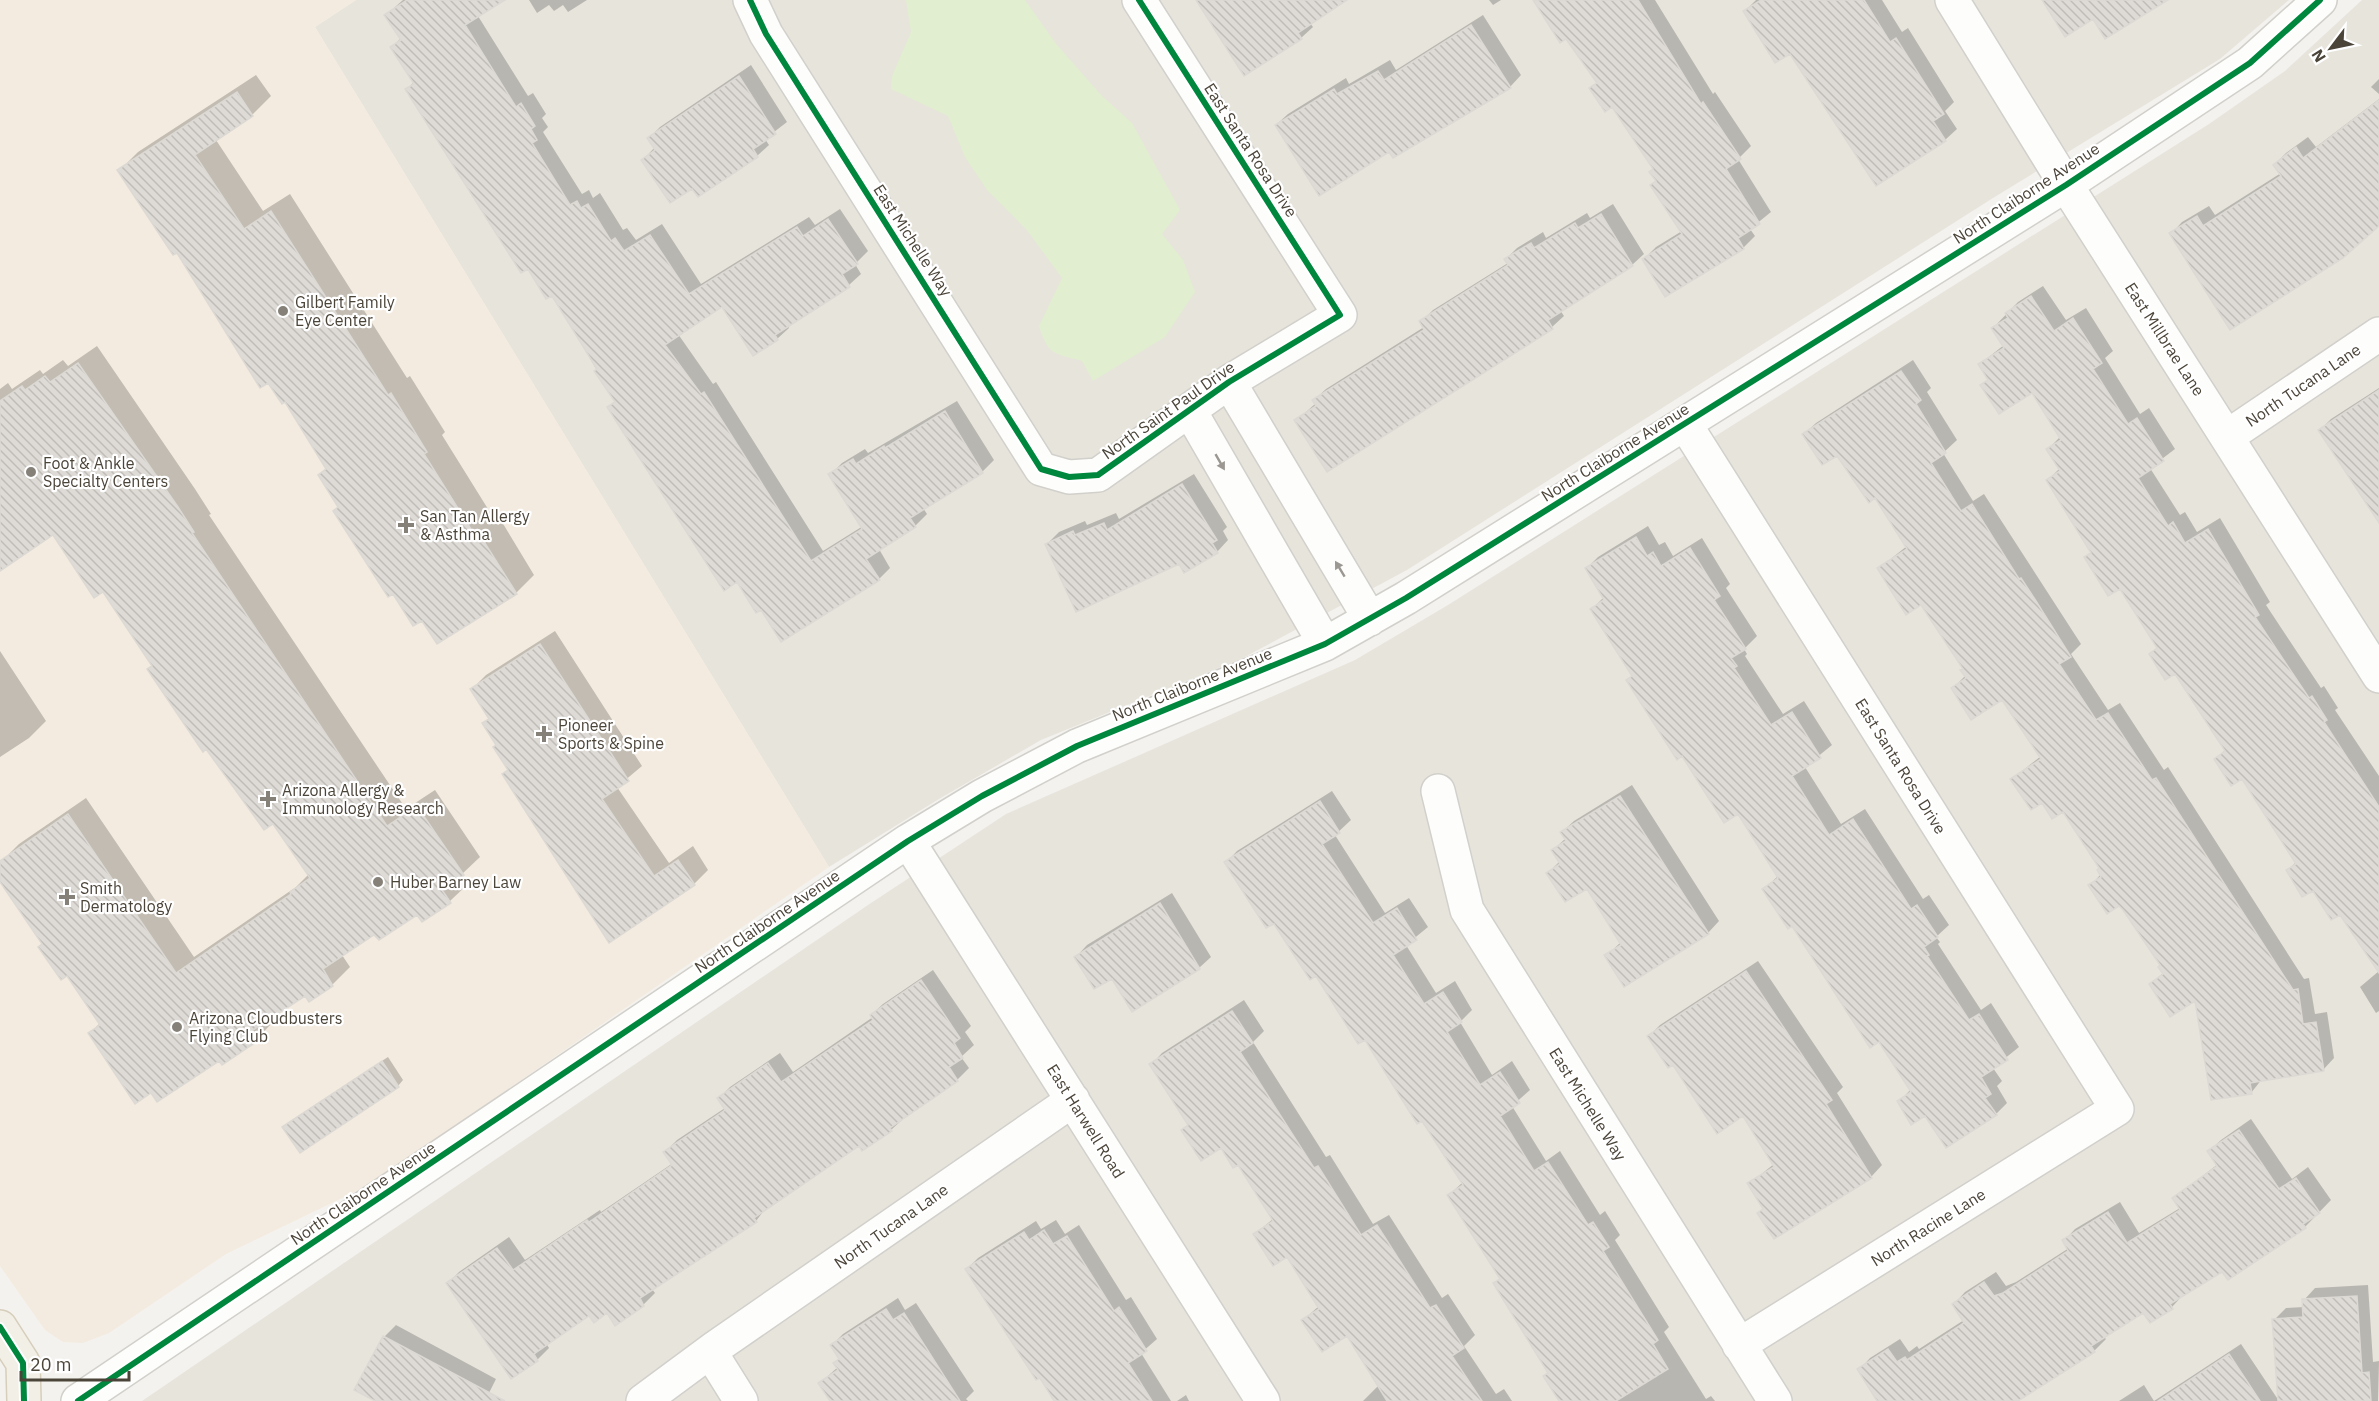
<svg xmlns="http://www.w3.org/2000/svg" width="2379" height="1401" font-family="'IBM Plex Sans',sans-serif">
	<style>
		.residential { fill: #e7e4dc }
		.commercial { fill: #f3ebdf }
		.green { fill: #e1eecf }
		.shadow { fill: #0003 }
		.building { fill: url(#building-back-hatch); stroke: #dcd9d4; stroke-width: 1.5 }
		.lines { fill: none; stroke-linecap: round; stroke-linejoin: round }
		.minor-casing { stroke: #d2d0cb; stroke-width: 36 }
		.major-casing { stroke: #d6cebb; stroke-width: 36 }
		.minor { stroke: #fdfdfc; stroke-width: 33 }
		.major { stroke: #f2efe6; stroke-width: 33 }
		.cycleway-casing { stroke: #fff; stroke-width: 10 }
		.cycleway { stroke: #00873e; stroke-width: 6 }
		.oneway { fill: #9b9791 }
		.poi-dot { fill: #868178; stroke: #fff; stroke-width: 2 }
		.labels { text-anchor: middle; dominant-baseline: central; stroke-width: 4.5; stroke-linejoin: round; paint-order: stroke }
		.street-label { font-size: 16px; fill: #4b4439; stroke: #fff }
		.poi-label { font-size: 16px; fill: #4b4439; stroke: #fff; text-anchor: start }
	</style>
	<defs>
		<pattern id="building-back-hatch" width="6" height="6" patternUnits="userSpaceOnUse" patternTransform="scale(1.5)"><rect width="6" height="6" fill="#dedbd6"/><path d="M-1 5l2 2M0 0l6 6M5-1l2 2" fill="none" stroke="#c0bdb8"/></pattern>
	</defs>
	<rect width="100%" height="100%" fill="#f4f2ee"/>
	<path class="residential" d="M356,0H2289L2220,59L1993,198L1407,570L1243,658L1041,740L939,799L829,867L315,27Z
		M2362,0H2379V1401H142L868,905L1006,814L1355,660L1448,605L2209,124L2285,71Z"/>
	<path class="commercial" d="M0,0H356L315,27L829,867L371,1184L226,1254L109,1333L83,1343L63,1342L45,1330L0,1266Z"/>
	<path class="green" d="M906,0H1025L1057,45L1102,96L1132,123L1180,210L1162,234L1183,260L1195,292L1165,337L1093,381L1082,361C1053,353 1048,355 1039,326L1062,278L1026,229L987,190L965,157L948,116L891,89L892,76L911,32Z"/>
	<path class="shadow" d="M403,0H503L478,16L528,96L533,93L546,114L542,118L548,127L543,132L582,194L589,190L593,198L600,193L623,230L627,228L636,240L662,224L701,284L809,217L815,225L840,209L868,251L855,264L861,274L849,285L788,325L789,328L777,339L753,354L723,305L678,334L713,384L716,382L823,551L863,526L830,475L842,463L865,449L868,453L957,401L994,460L982,472L923,508L927,514L915,526L879,549L890,568L879,579L762,608L737,580L609,407L615,401L552,294L407,89L414,82L392,47L401,38L386,15Z
		M529,0H587L568,12L563,5L554,11L549,5L537,13Z
		M1198,0H1344L1310,23L1313,27L1301,38Z
		M1489,0H1501L1493,5Z
		M1534,0H1655L1713,94L1715,92L1751,146L1738,159L1771,212L1750,229L1755,236L1744,247L1666,295L1644,259L1656,247L1682,231L1652,185L1657,180L1655,168L1612,105L1591,88L1598,81L1566,37Z
		M1756,0H1882L1902,32L1908,28L1954,102L1945,111L1957,129L1945,140L1745,11Z
		M1483,15L1521,75L1510,87L1390,150L1276,125L1288,114L1346,78L1349,84L1390,60L1396,70Z
		M751,65L787,122L765,139L769,145L757,156L692,187L643,160L655,147L649,138L660,127Z
		M256,75L271,96L252,115L216,140L263,211L290,194L407,378L410,376L445,432L442,435L498,525L502,522L534,575L516,593L423,619L339,506L320,475L327,467L285,400L119,171L138,152Z
		M2379,79V94L2371,87Z
		M2379,99V226L2171,234L2182,222L2209,206L2215,215L2281,173L2274,165L2286,153L2308,137L2316,147Z
		M1613,204L1644,254L1632,265L1560,310L1564,316L1552,327L1296,421L1316,403L1314,400L1326,389L1424,327L1421,322L1433,310L1508,263L1506,259L1517,248L1543,232L1546,238L1587,213L1590,218Z
		M2043,286L2066,320L2086,308L2113,351L2105,358L2140,414L2149,408L2175,449L2150,468L2180,515L2185,512L2197,532L2220,518L2270,602L2266,605L2321,688L2324,686L2338,708L2335,710L2379,776V970L2340,913L2313,888L2287,871L2296,862L2242,777L2216,759L2226,749L2175,672L2151,654L2158,647L2120,587L2086,558L2092,551L2048,480L2060,468L2048,449L2060,437L2032,391L1982,386L1989,379L1980,364L2004,345L1993,328L2018,302Z
		M97,346L195,489L211,514L209,515L406,809L435,790L480,857L461,875L468,884L450,901L423,920L417,912L375,933L342,955L350,967L333,984L310,1000L305,993L269,1018L272,1023L255,1041L151,1091L90,1033L100,1023L68,974L43,944L1,862L19,844L86,798L194,957L296,887L309,874L273,822L153,665L103,590L54,533L0,569V389L8,383L12,389L40,370L43,374L63,360L68,366Z
		M1913,360L1931,388L1927,392L1957,440L1943,453L1973,501L1984,494L2081,644L2071,654L2108,710L2120,703L2164,770L2168,767L2304,979L2309,978L2315,1014L2327,1012L2334,1058L2323,1070L2262,1079L2251,1093L2196,999L2151,984L2164,972L2162,965L2124,909L2090,886L2101,874V868L2064,810L2042,801L2012,779L2041,756L2003,698L1953,688L1966,675L1964,668L1922,603L1878,569L1907,546L1876,496L1838,453L1804,434L1816,423Z
		M2379,388V498L2320,430L2331,419Z
		M1194,474L1227,527L1223,531L1228,540L1217,552L1180,563L1047,544L1059,532L1085,521L1087,525L1116,513L1119,519Z
		M1648,526L1659,545L1665,542L1673,556L1702,538L1730,584L1726,588L1757,636L1744,649L1747,654L1745,656L1783,714L1804,701L1832,745L1805,767L1841,824L1865,809L1923,899L1929,895L1949,925L1936,937L1940,942L1938,944L1981,1010L1991,1003L2019,1047L1993,1068L2002,1081L1997,1086L2007,1103L1996,1114H1925L1899,1102L1911,1089L1880,1039L1764,889L1778,876L1738,812L1633,675L1592,609L1604,597L1587,568L1598,557Z
		M555,631L642,766L617,787L669,863L693,846L708,870L694,884L609,941L484,723L490,717L472,689L486,675Z
		M0,651L46,721L29,738L0,757Z
		M1632,785L1719,921L1708,933L1606,956L1621,942L1587,887L1548,873L1560,861L1553,850L1566,838L1562,832L1574,821Z
		M1332,791L1351,820L1335,835L1385,913L1409,898L1428,927L1406,945L1436,993L1455,981L1472,1010L1460,1022L1492,1075L1512,1061L1530,1090L1512,1106L1546,1161L1560,1151L1600,1215L1605,1211L1620,1235L1615,1240L1669,1327L1664,1332L1706,1399L1711,1396L1715,1401H1561L1549,1372L1495,1284L1501,1277L1449,1195L1463,1182L1365,1038L1226,863L1237,851Z
		M1172,893L1211,957L1199,968L1112,976L1076,957L1087,945Z
		M1758,961L1843,1087L1837,1093L1882,1165L1871,1177L1764,1208L1749,1184L1774,1164L1743,1114L1673,1063L1649,1036L1660,1025Z
		M933,970L971,1026L965,1032L974,1045L961,1057L969,1068L957,1080L903,1119L891,1130L859,1144L766,1208L756,1221L652,1289L655,1293L643,1305L616,1324L608,1311L590,1314L546,1343L549,1348L537,1360L512,1377L448,1283L459,1272L509,1237L525,1260L600,1210L601,1212L673,1163L665,1152L677,1140L725,1108L719,1098L730,1087L780,1053L793,1072L873,1017L871,1015L883,1004Z
		M2379,971V1011L2376,1013L2360,987Z
		M1244,1000L1264,1031L1253,1042L1326,1157L1330,1155L1373,1224L1389,1215L1442,1298L1448,1294L1475,1335L1464,1346L1496,1394L1504,1389L1512,1401H1363L1379,1385L1347,1334L1303,1320L1319,1306L1287,1255L1255,1234L1273,1219L1238,1163L1221,1146L1183,1130L1189,1124L1151,1065L1162,1053Z
		M388,1057L403,1080L398,1086L289,1122Z
		M2251,1119L2292,1179L2308,1167L2331,1200L2305,1227L2222,1270L2183,1295L2172,1307L2150,1321L2144,1311L2103,1336L2106,1339L2094,1351L2017,1401H1879L1859,1370L1870,1358L1900,1339L1909,1352L1917,1346L1919,1349L1964,1320L1954,1304L1965,1292L1996,1272L2006,1286L2016,1282L2069,1248L2064,1241L2075,1229L2120,1202L2139,1233L2180,1208L2174,1198L2218,1164L2209,1151L2221,1140Z
		M1056,1220L1065,1234L1079,1225L1126,1300L1131,1297L1157,1339L1141,1353L1171,1401H1056L967,1269L978,1258L1036,1221L1041,1229Z
		M2368,1285L2373,1362L2379,1361L2378,1401H2119L2144,1385L2154,1401L2241,1344L2279,1401L2274,1320L2286,1308L2304,1307V1300L2315,1288Z
		M898,1298L905,1310L916,1303L974,1391L966,1399L968,1401H832L820,1383L838,1367L835,1363L840,1357L832,1345L843,1334Z
		M396,1325L496,1379L485,1401H379L384,1337Z
		M1186,1395L1189,1401H1177Z"/>
	<path class="building" d="M407,0H505L465,25L516,107L521,103L535,126L531,129L537,140L532,143L570,205L577,201L581,208L588,204L611,241L615,238L624,251L650,235L689,294L797,227L803,236L828,219L858,264L842,274L850,287L775,335L778,340L753,356L722,307L665,345L701,394L704,392L811,561L862,529L828,474L853,459L856,464L884,446L885,448L945,411L983,473L910,518L916,527L866,559L880,580L781,642L761,610L756,613L737,582L724,591L607,407L615,402L594,371L597,369L552,296L546,299L528,269L521,273L405,89L414,84L390,47L401,40L384,15Z
		M1196,0H1347L1298,33L1302,39L1244,76Z
		M1533,0H1638L1701,104L1703,102L1741,159L1726,169L1760,224L1738,238L1744,249L1665,297L1642,259L1682,234L1650,185L1656,181L1649,172L1653,169L1612,107L1605,112L1589,88L1597,83L1566,39L1560,43Z
		M1761,0H1864L1890,42L1896,38L1944,114L1933,121L1946,141L1876,186L1790,54L1775,63L1743,11Z
		M2042,0H2168L2105,39L2093,19L2065,37Z
		M1471,25L1511,88L1393,158L1389,152L1319,196L1275,125L1334,89L1337,94L1378,71L1384,80Z
		M739,76L776,134L753,149L758,157L698,197L692,189L670,203L641,160L655,150L647,138Z
		M237,92L253,116L195,155L244,229L271,211L388,395L391,393L427,452L424,454L479,542L483,540L517,594L437,644L422,621L413,626L393,594L388,597L333,511L338,507L318,475L326,469L285,402L282,404L268,383L260,388L177,253L173,255L117,170Z
		M2379,100V226L2343,258L2230,330L2169,233L2197,216L2203,226L2281,176L2273,165L2296,147L2303,158Z
		M1601,214L1633,266L1548,320L1553,329L1327,472L1294,420L1316,406L1312,400L1424,330L1419,321L1508,265L1504,259L1531,243L1534,248L1575,223L1578,228Z
		M2031,296L2054,331L2073,318L2102,363L2093,369L2128,424L2137,418L2164,461L2138,478L2168,526L2173,522L2185,543L2208,529L2259,615L2255,617L2309,698L2312,696L2327,720L2324,722L2379,807V973L2340,915L2331,920L2313,891L2302,897L2286,870L2296,864L2242,779L2231,786L2214,759L2225,751L2175,674L2165,680L2149,654L2157,648L2120,589L2108,596L2084,557L2091,553L2046,480L2060,471L2046,449L2061,440L2032,393L1999,414L1980,385L1988,380L1978,364L2004,348L1991,328L2008,318L2005,313Z
		M78,363L178,507L194,532L192,533L387,826L417,806L464,875L442,890L451,903L422,922L417,915L379,940L374,935L323,969L333,986L309,1002L305,996L250,1032L256,1042L222,1065L219,1061L157,1102L151,1093L135,1104L88,1033L100,1025L67,976L61,980L38,947L42,944L0,882V861L68,814L176,973L291,894L290,892L310,878L273,824L264,830L206,749L203,752L147,669L152,666L103,592L94,598L53,535L0,571V401L22,386L25,390L45,376L50,382Z
		M1901,371L1921,400L1916,404L1946,453L1931,463L1961,511L1972,504L2019,579L2021,578L2036,601L2071,657L2059,664L2096,720L2108,713L2152,780L2156,778L2293,990L2298,989L2303,1024L2316,1022L2324,1071L2250,1083L2252,1094L2211,1100L2195,1001L2170,1017L2149,984L2163,974L2158,967L2160,965L2123,910L2119,906L2107,914L2088,885L2101,877L2097,870L2099,868L2063,812L2052,819L2042,803L2031,810L2010,779L2041,759L2002,700L1971,720L1951,688L1966,678L1960,670L1963,669L1921,605L1906,615L1877,568L1907,549L1875,498L1869,503L1837,456L1822,465L1802,434Z
		M2379,390V523L2318,430Z
		M1182,484L1217,540L1212,543L1218,553L1184,573L1179,564L1076,612L1045,544L1073,531L1075,535L1104,523L1107,530Z
		M1636,537L1647,556L1653,552L1661,566L1690,548L1720,596L1714,600L1746,649L1731,658L1737,666L1734,668L1771,725L1792,712L1821,758L1792,776L1829,835L1853,819L1911,909L1917,905L1938,937L1924,947L1929,955L1927,956L1969,1020L1979,1014L2008,1060L1981,1077L1991,1094L1985,1098L1997,1115L1946,1148L1925,1116L1911,1125L1897,1101L1911,1092L1879,1042L1870,1048L1792,926L1788,929L1762,889L1778,878L1738,814L1724,823L1682,756L1677,760L1626,680L1632,676L1590,609L1604,600L1585,568Z
		M540,644L629,781L602,799L654,876L678,860L695,885L609,943L502,774L508,770L493,747L496,745L482,723L489,719L470,689Z
		M1620,796L1709,934L1624,987L1604,955L1621,945L1587,889L1565,902L1546,873L1560,864L1551,850L1566,841L1560,832Z
		M1320,801L1340,833L1322,844L1373,923L1397,908L1417,940L1393,955L1424,1004L1443,992L1462,1022L1447,1032L1480,1085L1500,1072L1520,1103L1500,1116L1534,1171L1548,1162L1588,1225L1593,1222L1609,1247L1603,1251L1658,1340L1653,1344L1668,1369L1616,1401H1559L1543,1376L1548,1373L1493,1283L1500,1279L1447,1195L1463,1185L1422,1121L1417,1124L1365,1040L1358,1044L1316,976L1310,980L1274,924L1266,928L1224,862Z
		M1160,903L1200,969L1132,1012L1112,979L1094,989L1074,957Z
		M1746,971L1832,1100L1826,1104L1872,1178L1774,1239L1757,1213L1763,1209L1747,1183L1774,1167L1743,1116L1717,1134L1673,1065L1668,1068L1647,1036Z
		M921,980L960,1038L954,1043L963,1058L949,1067L958,1081L890,1128L892,1131L862,1151L859,1146L754,1218L757,1222L640,1298L644,1306L615,1326L607,1313L594,1323L589,1316L534,1354L538,1361L511,1379L446,1283L497,1248L513,1270L587,1220L589,1222L672,1165L663,1152L725,1110L717,1098L768,1063L781,1082L873,1020L870,1015Z
		M1232,1011L1253,1043L1240,1052L1314,1168L1318,1166L1361,1235L1377,1225L1430,1308L1436,1305L1464,1348L1452,1356L1482,1401H1387L1347,1336L1322,1352L1301,1320L1319,1309L1287,1257L1273,1266L1253,1234L1273,1221L1238,1165L1233,1168L1221,1148L1201,1161L1181,1130L1188,1125L1149,1064Z
		M382,1061L399,1087L300,1153L282,1127Z
		M2239,1130L2279,1189L2296,1178L2320,1213L2303,1224L2306,1228L2228,1280L2222,1272L2170,1304L2173,1309L2150,1323L2143,1313L2091,1346L2095,1352L2018,1401H1877L1857,1369L1888,1349L1897,1362L1905,1357L1907,1360L1964,1323L1952,1304L1984,1282L1994,1296L2003,1293L2068,1251L2062,1240L2108,1212L2127,1243L2180,1210L2172,1198L2217,1166L2207,1151Z
		M1044,1230L1053,1244L1067,1236L1114,1311L1119,1307L1147,1351L1128,1363L1152,1401H1054L1040,1378L1036,1380L965,1269L1024,1232L1029,1240Z
		M2357,1296L2362,1373L2369,1372L2371,1401H2278L2272,1319L2303,1317L2302,1299Z
		M886,1309L893,1320L904,1313L960,1401H830L818,1383L838,1370L833,1363L839,1359L830,1345Z
		M383,1336L505,1401H375L354,1390Z
		M2229,1354L2260,1401H2158Z"/>
	<g class="lines">
		<g class="minor-casing">
			<path id="minor" d="M750,0L766,34L1041,469L1069,477L1098,475L1229,382L1340,315L1139,0
				M1952,0L2066,185L2379,676
				M1229,382L1370,619
				M1190,411L1325,644
				M1685,424L2117,1109L1739,1345
				M2228,436L2379,334
				M1438,791L1467,910L1775,1401
				M908,841L1263,1401
				M711,1353L741,1401
				M78,1401L908,841L982,796L1077,746L1325,644L1406,598L2066,185L2250,63L2320,0
				M643,1401L716,1347L1073,1100"/>
		</g>
		<g class="major-casing">
			<path id="major" d="M0,1327L23,1363L24,1401"/>
		</g>
		<use href="#minor" class="minor"/>
		<use href="#major" class="major"/>
		<g class="cycleway-casing">
			<path id="cycleway" d="M750,0L766,34L1041,469L1069,477L1098,475L1229,382L1340,315L1139,0
				M0,1327L23,1363L24,1401
				M78,1401L908,841L982,796L1077,746L1325,644L1406,598L2066,185L2250,63L2320,0"/>
		</g>
		<use href="#cycleway" class="cycleway"/>
	</g>
	<defs><path id="oneway-solid" d="M-6-.8H1V-3.2L6.5 0L1 3.2V.8H-6Z" transform="scale(1.5)"/></defs>
	<g class="oneway">
		<use href="#oneway-solid" transform="translate(1220 462) rotate(60)"/>
		<use href="#oneway-solid" transform="translate(1340 569) rotate(-121)"/>
	</g>
	<g class="poi-dot">
		<circle cx="283" cy="311" r="6"/>
		<circle cx="31" cy="472" r="6"/>
		<path d="M403 516h6v6h6v6h-6v6h-6v-6h-6v-6h6z"/>
		<path d="M541 725h6v6h6v6h-6v6h-6v-6h-6v-6h6z"/>
		<path d="M265 790h6v6h6v6h-6v6h-6v-6h-6v-6h6z"/>
		<circle cx="378" cy="882" r="6"/>
		<path d="M64 888h6v6h6v6h-6v6h-6v-6h-6v-6h6z"/>
		<circle cx="177" cy="1027" r="6"/>
	</g>
	<g class="labels">
		<g class="street-label">
			<text transform="translate(1251 150) rotate(57)">East Santa Rosa Drive</text>
			<text transform="translate(2026 193) rotate(-33)">North Claiborne Avenue</text>
			<text transform="translate(913 240) rotate(57)">East Michelle Way</text>
			<text transform="translate(2165 339) rotate(57)">East Millbrae Lane</text>
			<text transform="translate(2303 385) rotate(-34)">North Tucana Lane</text>
			<text transform="translate(1168 410) rotate(-35)">North Saint Paul Drive</text>
			<text transform="translate(1615 452) rotate(-32)">North Claiborne Avenue</text>
			<text transform="translate(1192 684) rotate(-22)">North Claiborne Avenue</text>
			<text transform="translate(1901 766) rotate(58)">East Santa Rosa Drive</text>
			<text transform="translate(767 921) rotate(-34)">North Claiborne Avenue</text>
			<text transform="translate(1588 1104) rotate(58)">East Michelle Way</text>
			<text transform="translate(1086 1121) rotate(58)">East Harwell Road</text>
			<text transform="translate(363 1193) rotate(-34)">North Claiborne Avenue</text>
			<text transform="translate(891 1226) rotate(-35)">North Tucana Lane</text>
			<text transform="translate(1928 1227) rotate(-32)">North Racine Lane</text>
		</g>
		<g class="poi-label">
			<text x="295" y="302">Gilbert Family<tspan x="295" dy="18">Eye Center</tspan></text>
			<text x="43" y="463">Foot &amp; Ankle<tspan x="43" dy="18">Specialty Centers</tspan></text>
			<text x="420" y="516">San Tan Allergy<tspan x="420" dy="18">&amp; Asthma</tspan></text>
			<text x="558" y="725">Pioneer<tspan x="558" dy="18">Sports &amp; Spine</tspan></text>
			<text x="282" y="790">Arizona Allergy &amp;<tspan x="282" dy="18">Immunology Research</tspan></text>
			<text x="390" y="882">Huber Barney Law</text>
			<text x="80" y="888">Smith<tspan x="80" dy="18">Dermatology</tspan></text>
			<text x="189" y="1018">Arizona Cloudbusters<tspan x="189" dy="18">Flying Club</tspan></text>
		</g>
	</g>
	<g transform="translate(2331 48) rotate(238)" stroke="#ffffff" stroke-width="4.5" paint-order="stroke">
	<path d="M0-4.5L10 22L0 15L-10 22Z" fill="#4b4439"/>
	<text y="-9" font-size="16" font-weight="bold" text-anchor="middle" fill="#4b4439">N</text>
	</g>
	<path d="M21 1371v9h108v-9" fill="none" stroke="#4b4439" stroke-width="3"/>
	<text x="30" y="1371" font-size="18" fill="#4b4439" stroke="#ffffff" stroke-width="4.5" paint-order="stroke">20 m</text>
</svg>
